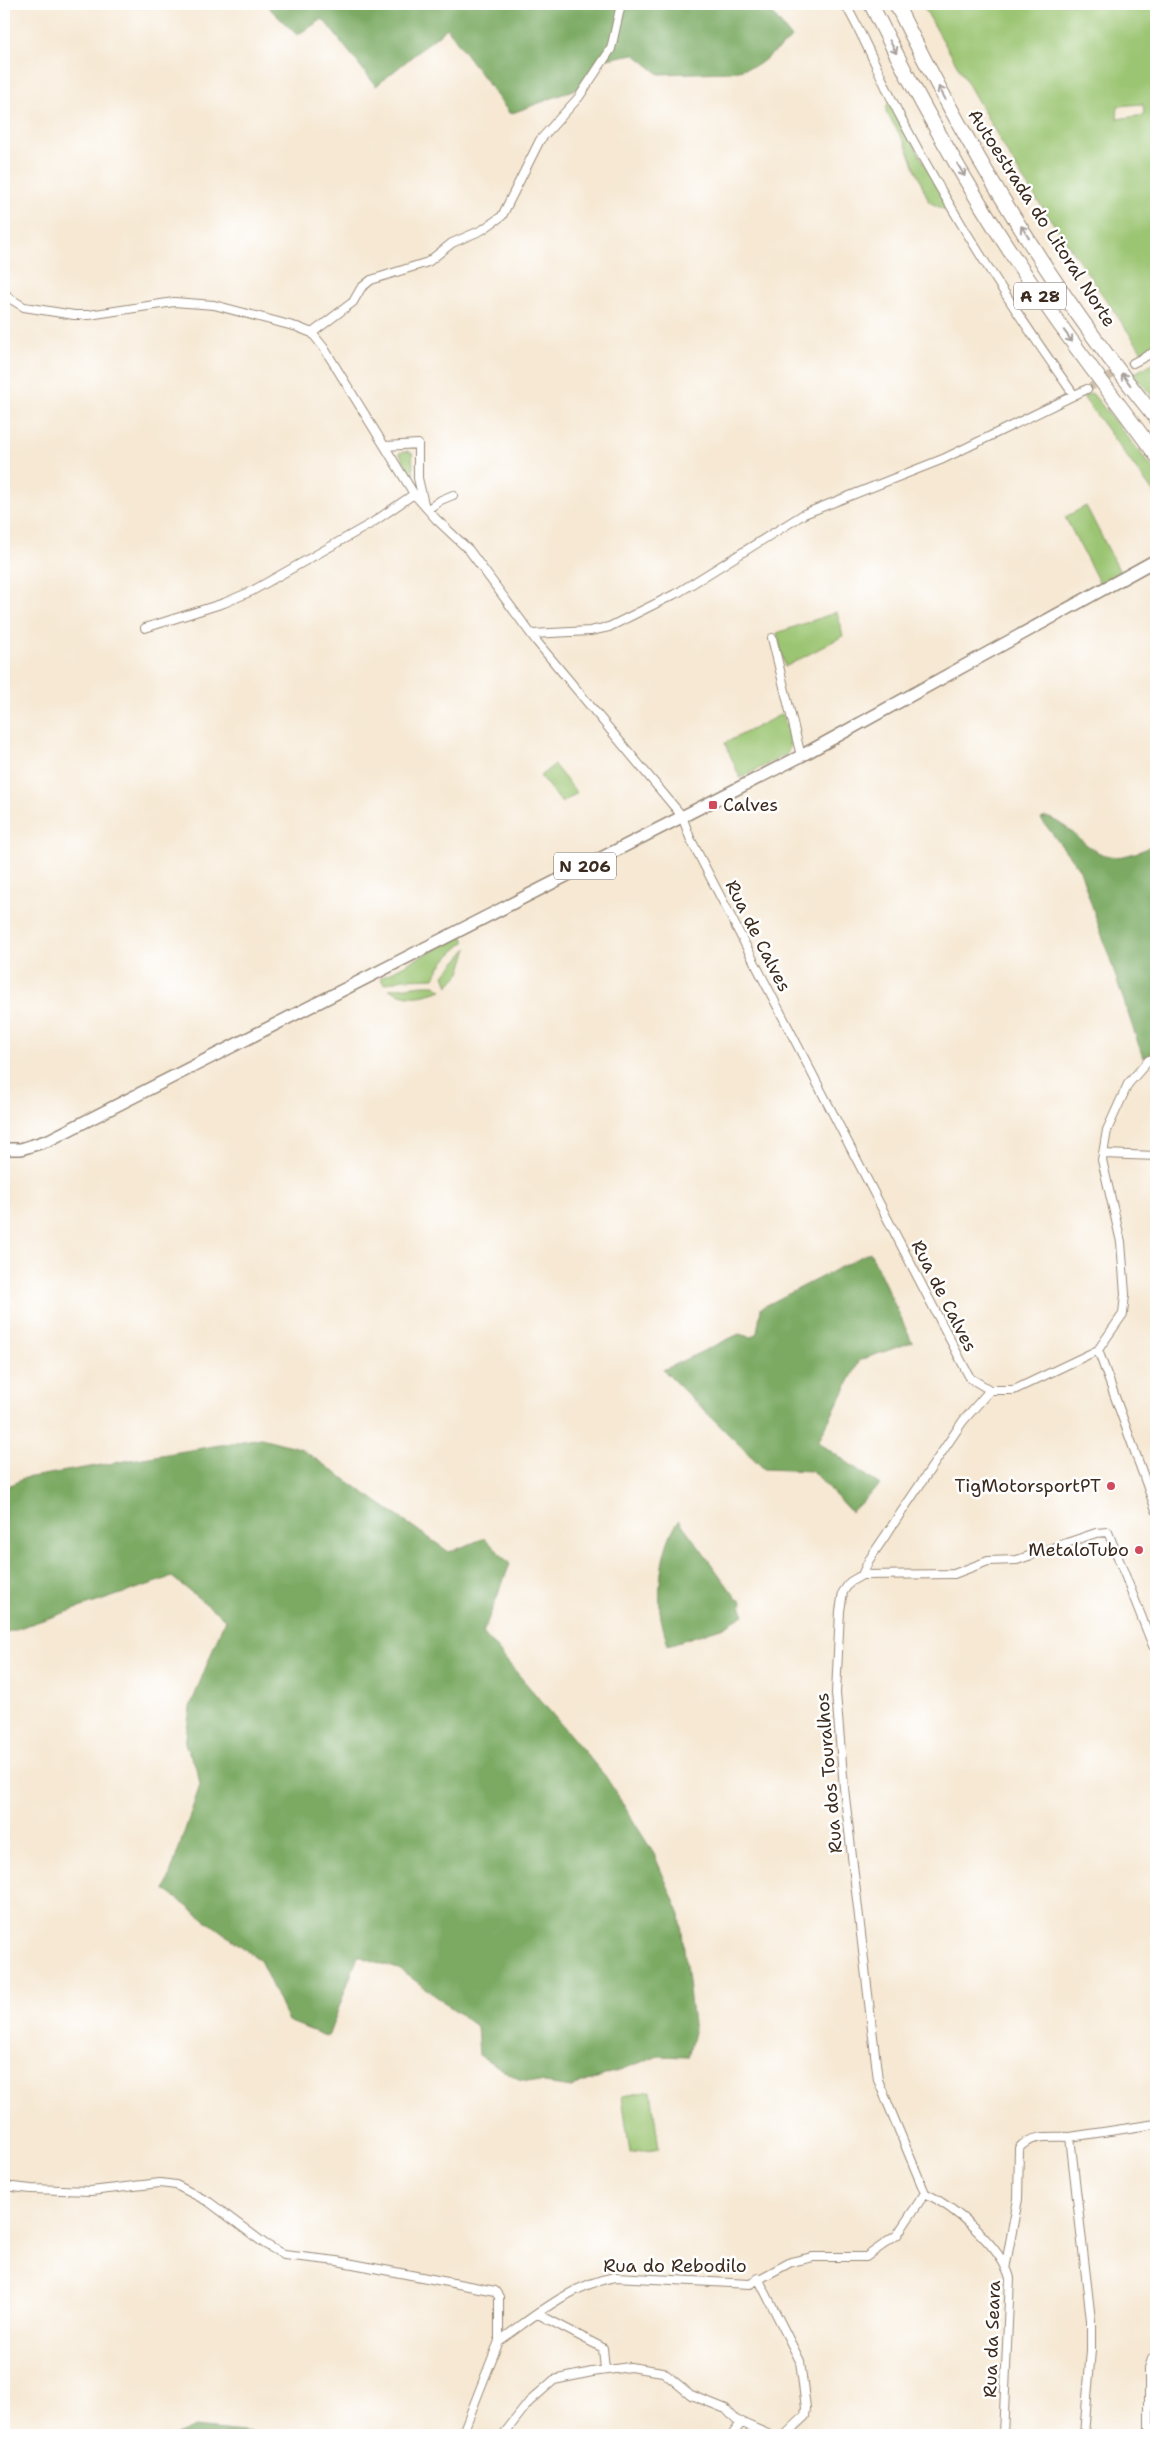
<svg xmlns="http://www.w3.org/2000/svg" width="1160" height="2439" font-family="'Shantell Sans',sans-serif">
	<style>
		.green { fill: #9bc572; stroke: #6b7848; fill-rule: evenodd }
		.forest { fill: #7caa64; stroke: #5c6a41 }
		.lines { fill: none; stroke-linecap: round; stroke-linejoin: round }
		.minor-tunnel { stroke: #d1c2af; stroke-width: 8; stroke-dasharray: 8 4; stroke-linecap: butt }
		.minor-casing { stroke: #988978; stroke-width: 10 }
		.primary-casing { stroke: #988978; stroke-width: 14 }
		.motorway-casing { stroke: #988978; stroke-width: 16 }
		.minor { stroke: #fff; stroke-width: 8 }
		.primary { stroke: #fff; stroke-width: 11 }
		.motorway { stroke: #fff; stroke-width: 14 }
		.oneway { stroke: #a79f9a }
		.poi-dot { fill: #d1495b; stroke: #fff; stroke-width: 2 }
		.labels { text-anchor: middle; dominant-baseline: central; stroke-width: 5; stroke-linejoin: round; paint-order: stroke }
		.shield { fill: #fff; stroke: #766a62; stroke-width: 1 }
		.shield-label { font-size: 16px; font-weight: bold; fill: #3b2a1e }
		.street-label { font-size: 18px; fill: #3b2a1e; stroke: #fff }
		.poi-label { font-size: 18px; fill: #3b2a1e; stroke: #fff; text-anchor: end }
	</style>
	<rect width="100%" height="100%" fill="#fff"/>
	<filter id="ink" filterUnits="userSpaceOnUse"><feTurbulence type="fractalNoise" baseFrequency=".02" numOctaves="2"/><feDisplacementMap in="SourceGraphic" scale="10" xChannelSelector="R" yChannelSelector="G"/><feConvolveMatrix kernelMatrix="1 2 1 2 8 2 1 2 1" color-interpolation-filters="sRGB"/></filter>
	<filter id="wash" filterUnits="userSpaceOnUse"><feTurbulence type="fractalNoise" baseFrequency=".0096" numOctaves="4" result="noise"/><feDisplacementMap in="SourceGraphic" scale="20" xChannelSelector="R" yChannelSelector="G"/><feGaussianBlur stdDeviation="1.12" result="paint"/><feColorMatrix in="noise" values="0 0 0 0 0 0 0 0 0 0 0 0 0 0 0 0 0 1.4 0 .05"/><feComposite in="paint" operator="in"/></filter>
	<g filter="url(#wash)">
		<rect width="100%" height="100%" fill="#f6e8d3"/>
		<path class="green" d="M922,4H1156V346L1142,352L1022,178ZM1143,104L1144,115L1117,119L1118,106Z
			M891,103L950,209H943L929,202L905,143L886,112L887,105Z
			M1156,361V401L1133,374Z
			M1092,393L1156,472V496L1083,397Z
			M407,451L412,453L414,478L399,453Z
			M1086,506L1120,572L1100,584L1065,517Z
			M837,612L843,636L785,667L777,633Z
			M782,714C786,727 795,743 786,755L740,778L725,743Z
			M554,765L577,793L562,803L540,776Z
			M462,935L465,942C452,952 440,963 434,978L403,979L384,984L380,978Z
			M468,948L460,973L448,986L444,975Z
			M423,985H435L442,990C421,997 409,1000 389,989Z
			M651,2091L659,2148L630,2153L622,2096Z"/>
		<path class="forest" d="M265,4H765L792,38L758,65L731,72L659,74L634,54L596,61L579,88L510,114L447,28L376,86L323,19L297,35Z
			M1046,817C1078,826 1090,865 1128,855C1139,852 1147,849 1156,842V1051L1143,1058L1080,870L1041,819Z
			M870,1252L912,1342L860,1360L818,1442L880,1485L851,1512L812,1471L764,1469L663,1370L739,1334L751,1337L757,1333L761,1308Z
			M261,1438L300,1448L449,1552L485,1538L510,1564L483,1633L606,1777L654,1854L680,1915L694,2032L688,2057L659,2056L571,2087L518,2079L479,2055L477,2027L401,1970L358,1956L328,2037L288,2021L260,1960L165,1890L200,1785L197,1768L185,1745L190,1707L225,1619L172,1577L4,1633V1488L25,1478Z
			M679,1520L737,1599L742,1601L741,1608L744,1615L724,1627L668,1645C665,1634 661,1622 660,1611C658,1583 662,1543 679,1520Z
			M195,2427L253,2433V2435H175Z"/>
	</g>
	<g filter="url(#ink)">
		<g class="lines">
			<path class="minor-tunnel" d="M1087,389L1133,363"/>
			<g class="minor-casing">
				<path id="minor" d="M845,4C866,40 881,79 900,116C951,213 1011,306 1074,395
					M4,292L9,298L24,307L74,315H89L174,302L214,305L297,327L312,333L324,348L414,494L436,519L469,550L537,642L682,816L690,838L970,1378L990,1390H1014L1098,1350L1123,1314L1125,1294L1121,1242L1102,1160L1107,1130L1128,1084L1149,1060L1156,1058
					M312,333L353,302L361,288L371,280L428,262L452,243L482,230L502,216L540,140L579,97L611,49L621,4
					M1133,363L1156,351
					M386,446L418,444V478L424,504
					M428,509L441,500L453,495
					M145,628L224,603L252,591L372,523L414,494
					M532,634L590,631L609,627L679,592L804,514L943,459L1087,389
					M772,638L801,756
					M1103,1154L1156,1156
					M1098,1350L1156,1510
					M862,1575L954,1574L988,1561L1017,1560L1096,1533L1108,1532L1153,1646L1156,1645
					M4,2186L31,2189L91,2191L160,2183L176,2185L209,2202L265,2244L284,2255L337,2261L495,2291L499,2297V2341L462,2435
					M925,2193L878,2080L844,1788L836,1693L840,1611L843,1592L850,1582L862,1575L869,1560L963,1421L990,1390
					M925,2193C954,2207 1001,2246 1010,2278L1003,2435
					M1006,2264L1018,2199L1019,2148C1031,2134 1053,2137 1070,2137
					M758,2278L800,2361L806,2408L805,2416L785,2435
					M538,2314L603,2348L605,2370
					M499,2341C535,2316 570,2285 615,2277L750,2284L791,2262L813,2257H866L897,2235L925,2193
					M503,2435L529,2402L554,2380L592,2372L630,2367L663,2372L691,2395L726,2409L736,2420L770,2435
					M732,2435L742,2422
					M1084,2435L1091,2350V2320L1070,2137L1156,2124
					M1149,2435V2368L1152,2359L1156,2354"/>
			</g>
			<g class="primary-casing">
				<path id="primary" d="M4,1149H21L49,1140L801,756L1156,560"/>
			</g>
			<g class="motorway-casing">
				<path id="motorway" d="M871,4C922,108 980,210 1046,305C1081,356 1120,405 1156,455
					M896,4C968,149 1053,292 1156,418"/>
			</g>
			<use href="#minor" class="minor"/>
			<use href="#primary" class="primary"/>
			<use href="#motorway" class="motorway"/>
		</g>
		<defs><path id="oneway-shaft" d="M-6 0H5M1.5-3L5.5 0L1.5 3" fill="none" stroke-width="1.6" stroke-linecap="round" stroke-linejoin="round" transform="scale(1.25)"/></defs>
		<g class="oneway">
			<use href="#oneway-shaft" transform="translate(893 47) rotate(62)"/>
			<use href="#oneway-shaft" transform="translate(942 93) rotate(-118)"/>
			<use href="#oneway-shaft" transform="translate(961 170) rotate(59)"/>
			<use href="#oneway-shaft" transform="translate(1025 232) rotate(-123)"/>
			<use href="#oneway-shaft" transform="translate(1068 336) rotate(54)"/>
			<use href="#oneway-shaft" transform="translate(1126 379) rotate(-126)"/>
		</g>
	</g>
	<g class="poi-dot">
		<rect x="708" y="800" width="10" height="10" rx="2.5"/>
		<circle cx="1111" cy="1486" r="5"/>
		<circle cx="1139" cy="1550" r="5"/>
	</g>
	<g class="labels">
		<g class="shield">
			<rect x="1014" y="282.5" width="52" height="27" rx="4"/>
			<rect x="554" y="852.5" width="62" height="27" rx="4"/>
		</g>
		<g class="shield-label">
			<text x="1040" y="296">A 28</text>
			<text x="585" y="866">N 206</text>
		</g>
		<g class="street-label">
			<text transform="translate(1042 218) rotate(57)">Autoestrada do Litoral Norte</text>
			<text transform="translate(758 936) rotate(63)">Rua de Calves</text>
			<text transform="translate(944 1296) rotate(63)">Rua de Calves</text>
			<text transform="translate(829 1773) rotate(-95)">Rua dos Touralhos</text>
			<text x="675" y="2266">Rua do Rebodilo</text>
			<text transform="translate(992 2339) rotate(-88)">Rua da Seara</text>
		</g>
		<g class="poi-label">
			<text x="723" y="805" text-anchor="start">Calves</text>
			<text x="1101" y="1486">TigMotorsportPT</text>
			<text x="1129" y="1550">MetaloTubo</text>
		</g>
	</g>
	<rect width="1160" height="2439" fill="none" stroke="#fff" stroke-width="20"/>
</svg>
